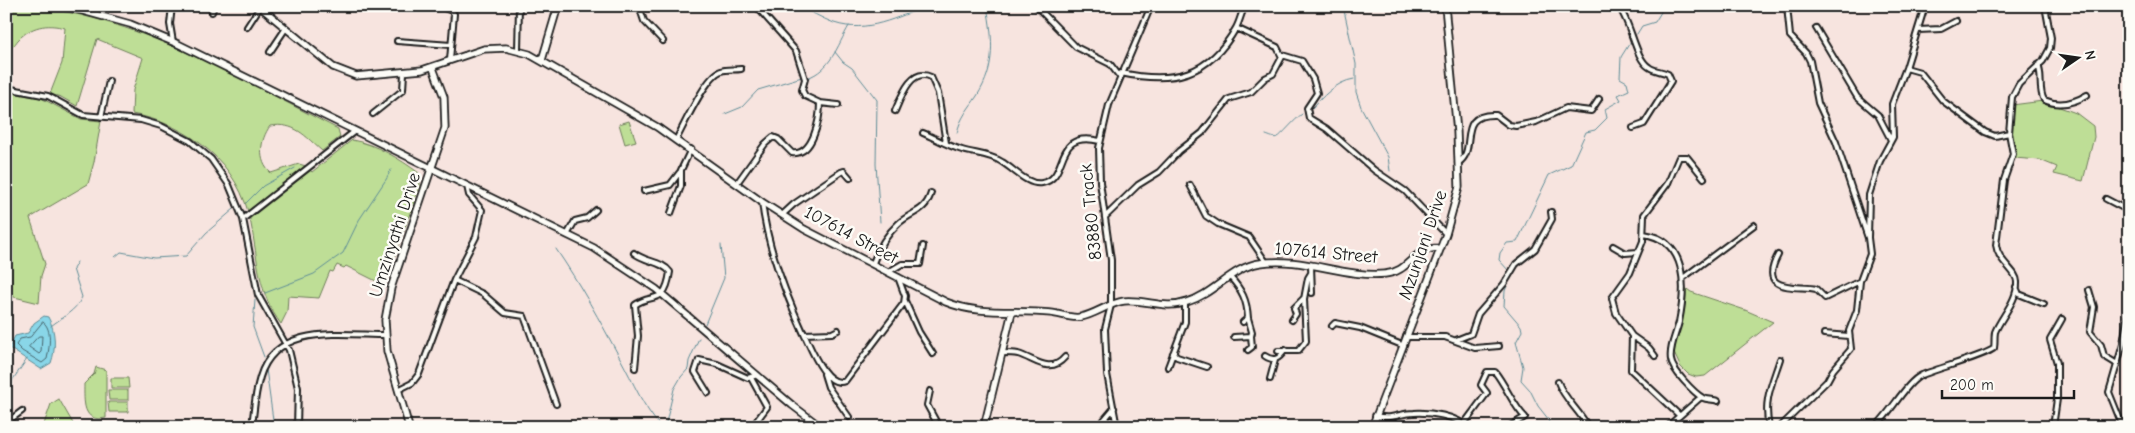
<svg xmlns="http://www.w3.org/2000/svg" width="2135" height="433" font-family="'Comic Neue',sans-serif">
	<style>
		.green { fill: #bede96; stroke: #6d7d59 }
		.water { fill: #89d6e8; stroke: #5d8c96 }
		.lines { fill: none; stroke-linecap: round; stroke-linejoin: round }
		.shore { stroke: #48666e; stroke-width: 1 }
		.stream { stroke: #5d8c96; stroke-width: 1 }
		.street-casing { stroke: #1c1c1c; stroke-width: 8 }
		.secondary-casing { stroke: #1c1c1c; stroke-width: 9 }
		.street { stroke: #fdfcf7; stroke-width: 4 }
		.secondary { stroke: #fdfcf7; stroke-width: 5.5 }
		.labels { text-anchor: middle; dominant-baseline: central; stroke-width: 5; stroke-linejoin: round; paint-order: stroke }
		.street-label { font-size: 18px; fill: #1c1c1c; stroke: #fdfcf7 }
	</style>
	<rect width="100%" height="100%" fill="#f7e4df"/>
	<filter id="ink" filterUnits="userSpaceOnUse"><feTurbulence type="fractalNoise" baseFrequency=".02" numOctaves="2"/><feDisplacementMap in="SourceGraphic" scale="10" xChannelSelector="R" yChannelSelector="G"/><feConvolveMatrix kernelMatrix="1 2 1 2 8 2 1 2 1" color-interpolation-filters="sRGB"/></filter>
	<g filter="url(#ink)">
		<path class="green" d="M6,6C122,6 237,78 338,129L340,137L322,151C305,136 295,122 270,126C260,140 257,161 271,173L299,164L306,166L312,172L352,140C376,144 400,159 419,173L420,185L388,275L376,281L346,266L344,268L337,265L333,272L330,271L319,298L288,296L287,312L281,324C258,294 258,260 251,224C240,164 189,124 132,114L133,90L143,58L97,39L77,106L61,97L50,94L62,63L65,28C47,23 31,26 18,40C14,45 13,48 6,50Z
			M6,92L41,98L81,119L101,121L94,162L88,184L30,218L45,264L41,276L39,303L6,295Z
			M2043,101L2076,113L2093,126L2094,137L2083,181L2054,174L2057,167L2040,160L2014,158L2011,133L2012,105Z
			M629,121L636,141L625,144L619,124Z
			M1684,287L1691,292L1745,310L1773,322L1705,376L1696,377L1688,374L1680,366L1674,353Z
			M96,367L106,370V418C82,423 84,402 84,384L94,374Z
			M111,378H128L129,388H111Z
			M108,390H128V400H109Z
			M59,399L75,427H43L51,404Z
			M108,402H128V412H109Z"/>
		<path class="water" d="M44,316L48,317C56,331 56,349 51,363L41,369L9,348L15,336L28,333L34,323Z"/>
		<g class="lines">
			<path class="shore" d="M43,322C53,329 49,349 47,359L42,363L22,351L16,345L20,339L30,337Z
				M39,336H42L41,352L39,354L29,347Z"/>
			<path class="stream" d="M798,6C810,11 821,18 834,23C867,34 897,17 927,6
				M1343,6L1356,64V92L1361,107L1388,157L1390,171
				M1637,34L1642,26L1655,22L1661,12L1660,6
				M835,52L843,62L852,68L877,100L876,164L880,222
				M807,78C831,70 837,46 849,26
				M1310,110C1323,97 1335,82 1354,79
				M725,114L742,107L758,90L802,77
				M957,133C960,118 969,108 977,96C996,66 993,40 987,6
				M1266,135C1270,136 1274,139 1278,137C1280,137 1296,118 1302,114
				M387,177L391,170
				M246,203L263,186L295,168
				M556,249C580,284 600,321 620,358C634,383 642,406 661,427
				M115,257L121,252L154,258L186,256L206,233L234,209
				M333,260L343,253L359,220L387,178
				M1509,271L1499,260L1500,253L1507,243L1517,242L1549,175L1571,165L1586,132L1595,130L1607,118L1605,109L1621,100L1618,95L1629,90L1627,82L1620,78L1621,57L1631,41
				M1510,278L1505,291L1504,306L1521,326L1522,331L1516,342L1523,367L1521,380L1530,390L1538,406L1549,420L1547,427
				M265,293L314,274L332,261
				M255,300L253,327L264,357
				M705,324L724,278L721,245
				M51,326C62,317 76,311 82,297L73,269L77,262
				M266,369L274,427
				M6,395L7,388L27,359
				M665,427L674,389L681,377L688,369L689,361L699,338"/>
			<g class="street-casing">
				<path id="street" d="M172,6L170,24L173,42
					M439,6L452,11L454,14L450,60
					M639,6L644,21L663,41
					M756,6L796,51L805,79L802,90L805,96L820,103L838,105
					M1036,6L1076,47L1110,64L1120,77
					M1618,6C1631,21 1635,59 1649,67C1654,71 1662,71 1668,74L1671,81L1644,124L1633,128
					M212,12L214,6
					M247,27L260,7
					M1816,28L1857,97L1878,115L1891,140
					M1918,30L1941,29L1956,21
					M397,41L451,45
					M518,50L519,6
					M270,52L286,28
					M1282,55L1302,61L1313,79L1317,93L1307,108L1309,118L1327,129L1374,170L1405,191L1446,234
					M2038,65C2043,76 2038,90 2044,100C2060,107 2074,103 2087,95
					M1906,68L1920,72L1943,101L1985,132L1995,136L2009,133
					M1121,73C1173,84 1209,76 1236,28C1240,21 1241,13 1245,6
					M6,88L48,96L83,115L141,120L161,126L190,141L211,159L229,185L243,219L258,295L289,350L298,388L297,427
					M895,111C901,97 911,67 931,77L938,93L946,143
					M373,114L403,90L404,73
					M101,117L109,81
					M923,133C935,138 948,146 962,150C975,154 990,154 1002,162C1014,169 1028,186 1042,183C1071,178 1051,129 1100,141
					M676,140C684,125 706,76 721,71C726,69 735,70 741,69
					M1458,163C1479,150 1454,113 1496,115L1509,125L1516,126L1536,122L1566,108L1591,111L1599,99
					M737,183L765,144L773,137L778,139L792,153C813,156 820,119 820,103
					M1190,185L1206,216L1218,224L1249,237L1266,262
					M644,191L670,185L680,172
					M2106,199L2129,211
					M762,202C767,247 785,293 804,334L832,333L838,330
					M671,213L681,186V170L691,149
					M782,215L794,204L841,172L844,171L850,178
					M1105,217L1138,185L1159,172L1179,151L1202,133L1229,99L1251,92L1265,78L1273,74L1282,57L1277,47L1236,28
					M243,219L355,131
					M1644,234C1688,241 1686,288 1679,322C1676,334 1669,348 1671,360C1672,370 1694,393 1703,398C1707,400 1713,399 1718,401
					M567,235L575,221L587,218L596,210
					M1868,238L1869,195L1880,161L1893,137L1892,104L1906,68L1925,6
					M1613,246L1625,253L1638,252
					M634,253C645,262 662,261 670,272C665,307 652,292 635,305L638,336L635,368
					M1778,255C1757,294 1797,285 1816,289L1825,298L1860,281
					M873,263C879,247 886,235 898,224C912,211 925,213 931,193
					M1311,266L1312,293
					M890,271L902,264H920L923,246
					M1230,277C1242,290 1247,300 1248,318L1243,322
					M1683,278L1754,225
					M454,280L483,294L505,313L524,316L556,404
					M2016,287L2019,294L2044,304
					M2089,290L2094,307L2090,332L2101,345L2104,356L2117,364
					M905,301L919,332L933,354
					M1292,320L1296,314L1294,308L1304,298
					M1332,326L1335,323L1360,328L1402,345
					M804,334C811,348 826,389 845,381L904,303L905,296L898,277
					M1824,334L1849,336
					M1632,336L1649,348L1655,356
					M1234,337L1251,336L1252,332L1248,318
					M1406,337H1445L1475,348L1499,346
					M1456,340L1471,334L1478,314L1504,284L1516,264L1535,249L1552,219L1551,212
					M1248,350L1252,347L1251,336
					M1278,351H1298L1306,341L1304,299L1308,278L1311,273
					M1002,353C1008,353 1013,353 1018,354C1035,359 1050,375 1065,357
					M1173,353L1177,357L1207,367
					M1265,356C1274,362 1279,359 1285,350
					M1168,367L1185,322V303
					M824,374L828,387L849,417
					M751,378L767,407L752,427
					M1270,379L1275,360
					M1558,382C1564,399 1580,411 1588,427
					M398,390L412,383L419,374L454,280L476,237L482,210L469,195L467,186
					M930,391L927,405L939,427
					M708,393L695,372L699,360L717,364L748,378L757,375
					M1679,415L1631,370L1632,336L1616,313L1612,298L1630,273L1643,241L1644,215L1668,183L1679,157H1687L1704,178
					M1375,416C1395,420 1398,413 1414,413C1431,412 1455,416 1467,427
					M6,423L22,411
					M1464,424L1487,393L1481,385L1487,372H1495C1506,386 1514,407 1525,417L1509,427
					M252,427C254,410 255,393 260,377C276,323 342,335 385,335
					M1098,427L1114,408
					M1117,427L1107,374L1105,329L1111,305V260L1100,182L1099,148L1109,105L1151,6
					M1667,427L1701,397
					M1769,427C1763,400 1772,384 1780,359
					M1780,427L1827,381L1833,370L1851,349L1849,331L1857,310L1860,281L1870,254L1868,238L1836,142L1818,103L1810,61L1806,53L1790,36L1787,6
					M1875,427C1890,414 1907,381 1922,375C1933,370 1990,354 1994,348C1995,343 1994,338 1995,332C2001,317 2018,300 2017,282C2017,271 1998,262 1996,245L2004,180L2013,154L2009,133L2012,97L2019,84L2043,61L2050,48L2051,38L2045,6
					M2053,427L2057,399V363L2050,340L2062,319
					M2123,427L2109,392L2123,344L2129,308"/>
			</g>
			<g class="secondary-casing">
				<path id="secondary" d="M65,6L130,24L178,44L594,248L656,289L792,405L821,427
					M259,6L333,67L356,76L422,70L484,49L506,48L529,54L657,127L762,202L804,229L946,302C980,316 1015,309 1051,313C1061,314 1071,319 1081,317C1096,314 1109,303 1124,301C1146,299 1165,310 1187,302C1214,294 1232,267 1260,263C1302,256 1344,278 1385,274C1411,272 1411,247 1441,248
					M542,60L558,6
					M409,427L387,351L385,320L391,288L445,128L444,97L433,68
					M984,427L1012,312
					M1372,427L1446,234L1459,187L1457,132L1445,6"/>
			</g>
			<use href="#street" class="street"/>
			<use href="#secondary" class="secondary"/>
		</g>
	</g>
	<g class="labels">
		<g class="street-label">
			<text transform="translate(1091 212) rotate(-96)">83880 Track</text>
			<text transform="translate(395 235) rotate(-72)">Umzinyathi Drive</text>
			<text transform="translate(851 235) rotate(28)">107614 Street</text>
			<text transform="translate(1423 245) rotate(-71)">Mzunjani Drive</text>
			<text transform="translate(1326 253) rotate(5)">107614 Street</text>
		</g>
	</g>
	<rect width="2135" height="433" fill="none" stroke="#fdfcf7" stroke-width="25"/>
	<rect x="12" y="12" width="2110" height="408" fill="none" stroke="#1c1c1c" stroke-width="2" filter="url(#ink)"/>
	<g transform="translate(2078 58) rotate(77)" stroke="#fdfcf7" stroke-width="4" paint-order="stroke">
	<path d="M0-4L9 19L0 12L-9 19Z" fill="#1c1c1c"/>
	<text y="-8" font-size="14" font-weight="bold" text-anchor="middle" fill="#1c1c1c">N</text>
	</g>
	<path d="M1942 390v8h132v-8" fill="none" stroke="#1c1c1c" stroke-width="2.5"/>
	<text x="1950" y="390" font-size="15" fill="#1c1c1c" stroke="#fdfcf7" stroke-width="4" paint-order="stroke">200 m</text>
</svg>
